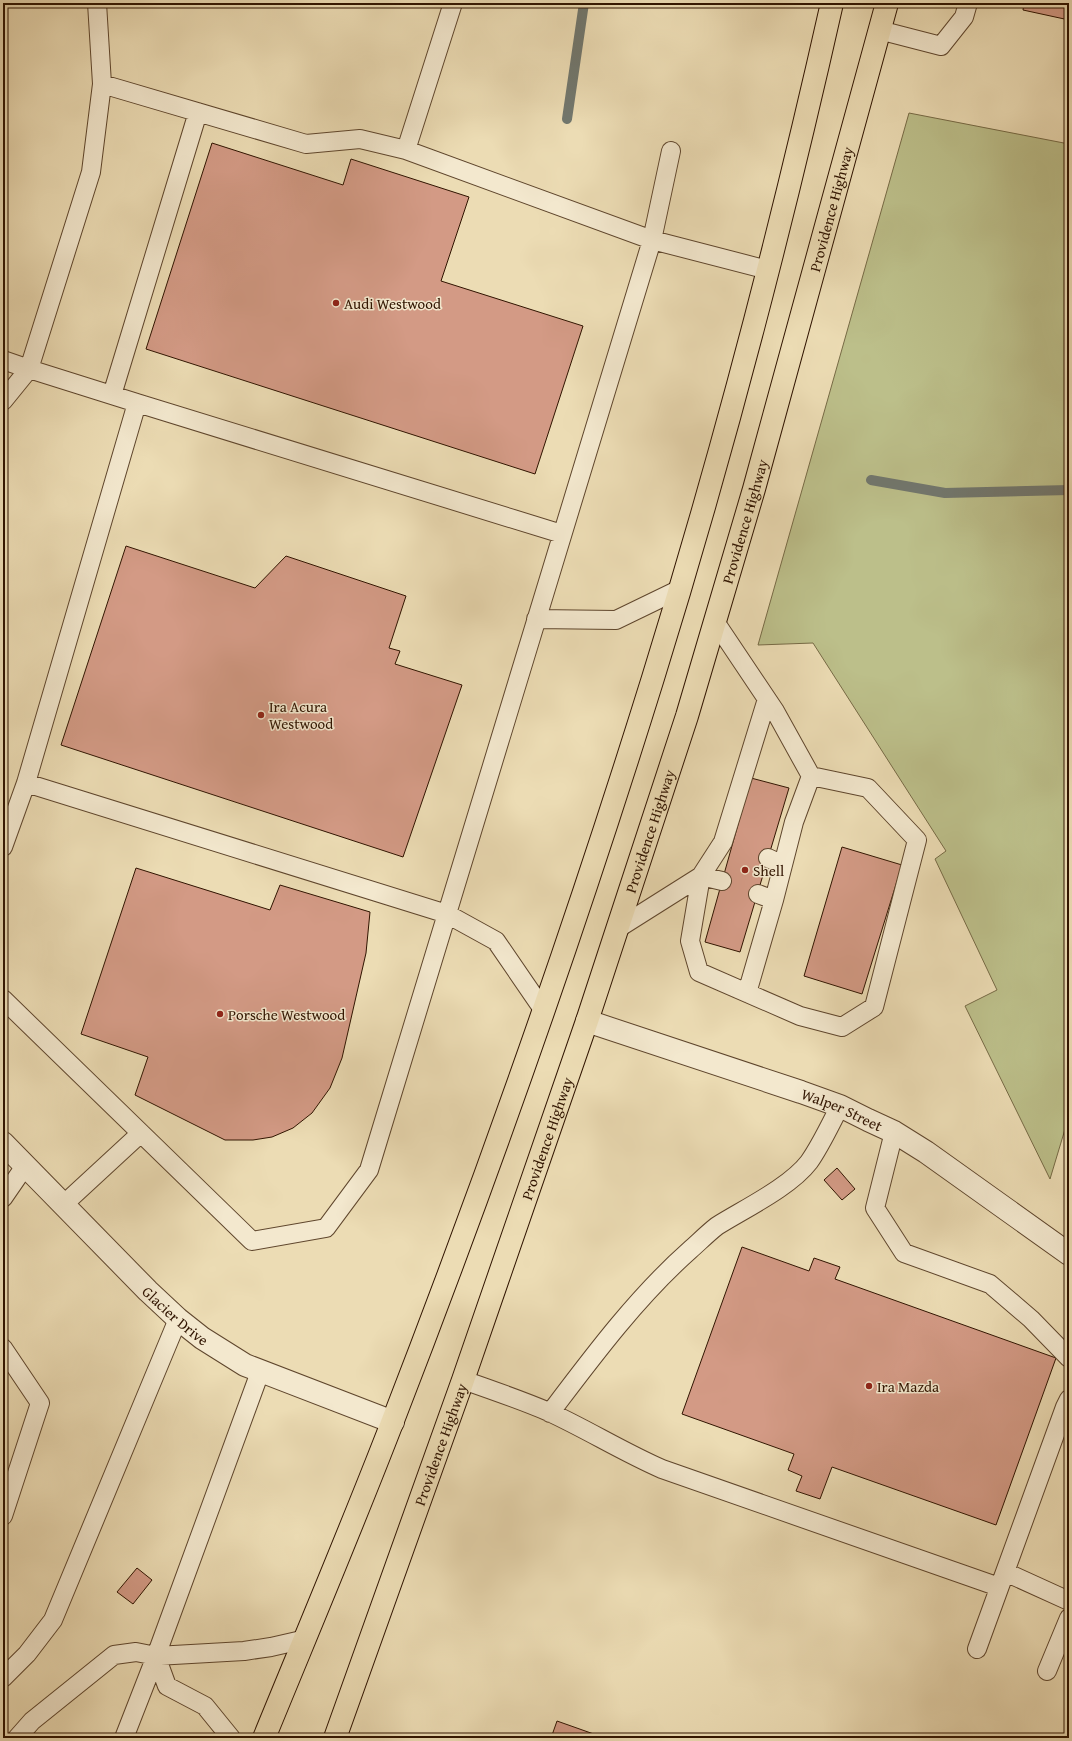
<svg xmlns="http://www.w3.org/2000/svg" width="1072" height="1741" font-family="'Gentium Book Plus',serif">
	<style>
		.green { fill: #bcbf8a; stroke: #766a45 }
		.lines { fill: none; stroke-linecap: round; stroke-linejoin: round }
		.stream { stroke: #71776e; stroke-width: 10 }
		.building { fill: #d39a85; stroke: #301400 }
		.service-casing { stroke: #5f462d; stroke-width: 20 }
		.minor-casing { stroke: #5f462d; stroke-width: 24 }
		.primary-casing { stroke: #301400; stroke-width: 24 }
		.service { stroke: #f3e8ce; stroke-width: 18 }
		.minor { stroke: #f3e8ce; stroke-width: 22 }
		.primary { stroke: #ecdcb4; stroke-width: 22 }
		.poi-dot { fill: #8f2418; stroke: #f3e8ce; stroke-width: 1.5 }
		.labels { text-anchor: middle; dominant-baseline: central; stroke-width: 3; stroke-linejoin: round; paint-order: stroke }
		.street-label { font-size: 15px; fill: #301400; stroke: #f3e8ce }
		.poi-label { font-size: 15px; fill: #301400; stroke: #f3e8ce; text-anchor: start }
	</style>
	<rect width="100%" height="100%" fill="#ecdcb4"/>
	<filter id="stains"><feTurbulence type="fractalNoise" baseFrequency=".005" numOctaves="4"/><feColorMatrix values="0 0 0 0 .2 0 0 0 0 .09 0 0 0 0 .02 0 0 0 .5 -.17"/></filter>
	<radialGradient id="worn" r=".72"><stop offset=".6" stop-color="#630" stop-opacity="0"/><stop offset="1" stop-color="#630" stop-opacity=".3"/></radialGradient>
	<path class="green" d="M909,113L1069,144V1116L1050,1179L965,1006L997,990L935,859L946,851L813,643L758,645Z"/>
	<g class="lines">
		<path class="stream" d="M567,119L584,3
			M871,480L945,493L1069,490"/>
	</g>
	<path class="building" d="M1024,3H1069V20L1023,10Z
		M212,143L343,185L351,159L469,197L441,281L583,326L535,474L146,349Z
		M126,546L255,588L286,556L406,596L389,648L400,651L395,664L462,685L403,857L61,745Z
		M751,778L789,788L740,952L705,942Z
		M842,847L902,865L862,994L804,976Z
		M136,868L270,910L280,885L370,912L366,953L342,1058L330,1088L312,1113L293,1128L272,1137L253,1140H225L135,1095L148,1057L81,1034Z
		M837,1168L855,1189L842,1200L824,1180Z
		M742,1247L809,1271L814,1258L840,1267L835,1279L1056,1358L996,1525L832,1467L820,1499L796,1491L802,1476L788,1470L794,1454L682,1414Z
		M137,1568L152,1580L133,1604L117,1592Z
		M557,1721L605,1738H551Z"/>
	<g class="lines">
		<g class="service-casing">
			<path id="service" d="M97,3L102,84
				M879,30L941,46L964,17L968,3
				M406,150L453,3
				M3,360L29,369L3,401
				M112,395L198,112
				M137,403L562,534
				M536,619L616,620L680,589
				M716,623L775,711L811,776L794,822L774,900L747,993
				M767,699L723,842L701,876L690,941L699,972L800,1016L842,1027L874,1007L917,840L868,788L811,776
				M26,783L447,914L496,941L544,1011
				M3,847L26,783L137,403L29,369L91,172L102,84L306,144L360,139L406,150L652,240L768,270
				M768,858L783,865
				M758,894L774,900
				M617,929L701,876L722,881
				M3,999L252,1241L326,1228L369,1170L652,240L671,151
				M894,1132L875,1208L904,1253L990,1284L1031,1319L1069,1358
				M3,1198L25,1166
				M63,1205L141,1133
				M3,1348L40,1403L3,1516
				M463,1380C492,1390 521,1400 549,1412C588,1430 623,1452 662,1469L999,1587
				M550,1413C593,1356 637,1297 690,1250C699,1242 708,1233 717,1226C744,1209 790,1187 809,1162C821,1145 830,1125 840,1106
				M1005,1572L1069,1601
				M977,1649L1065,1407L1069,1399
				M156,1656L167,1686L205,1706L231,1738
				M1047,1671L1069,1618
				M3,1678L27,1654L53,1620L178,1319
				M17,1738L32,1721L114,1655L136,1652L156,1656L244,1651L271,1647L306,1639
				M124,1738L156,1656L260,1372"/>
		</g>
		<g class="minor-casing">
			<g id="minor">
				<path id="s1" d="M587,1021L801,1092L840,1106L868,1120L894,1132L926,1152L1069,1254"/>
				<path id="s2" d="M3,1143L148,1291L178,1319L202,1338L245,1365L393,1422"/>
			</g>
		</g>
		<g class="primary-casing">
			<g id="primary">
				<path d="M264,1738C307,1633 351,1529 392,1423C487,1178 575,929 653,678C722,456 781,230 832,3"/>
				<path id="s3" d="M335,1738L463,1380L587,1021L687,716L754,489L887,3"/>
			</g>
		</g>
		<use href="#service" class="service"/>
		<use href="#minor" class="minor"/>
		<use href="#primary" class="primary"/>
	</g>
	<g class="poi-dot">
		<circle cx="336" cy="303" r="4"/>
		<circle cx="261" cy="715" r="4"/>
		<circle cx="745" cy="870" r="4"/>
		<circle cx="220" cy="1014" r="4"/>
		<circle cx="869" cy="1386" r="4"/>
	</g>
	<g class="labels">
		<g class="street-label">
			<text stroke="none"><textPath href="#s3" startOffset="1608">Providence Highway</textPath></text>
			<text stroke="none"><textPath href="#s3" startOffset="1284">Providence Highway</textPath></text>
			<text stroke="none"><textPath href="#s3" startOffset="960">Providence Highway</textPath></text>
			<text stroke="none"><textPath href="#s1" startOffset="270">Walper Street</textPath></text>
			<text stroke="none"><textPath href="#s3" startOffset="636">Providence Highway</textPath></text>
			<text stroke="none"><textPath href="#s2" startOffset="244">Glacier Drive</textPath></text>
			<text stroke="none"><textPath href="#s3" startOffset="312">Providence Highway</textPath></text>
		</g>
		<g class="poi-label">
			<text x="344" y="303">Audi Westwood</text>
			<text x="269" y="706">Ira Acura<tspan x="269" dy="17">Westwood</tspan></text>
			<text x="753" y="870">Shell</text>
			<text x="228" y="1014">Porsche Westwood</text>
			<text x="877" y="1386">Ira Mazda</text>
		</g>
	</g>
	<rect width="1072" height="1741" fill="none" stroke="#ecdcb4" stroke-width="16"/>
	<rect x="4" y="4" width="1064" height="1733" fill="none" stroke="#301400" stroke-width="2"/>
	<rect x="8" y="8" width="1056" height="1725" fill="none" stroke="#301400"/>
	<rect width="100%" height="100%" filter="url(#stains)"/>
	<rect width="100%" height="100%" fill="url(#worn)"/>
</svg>
